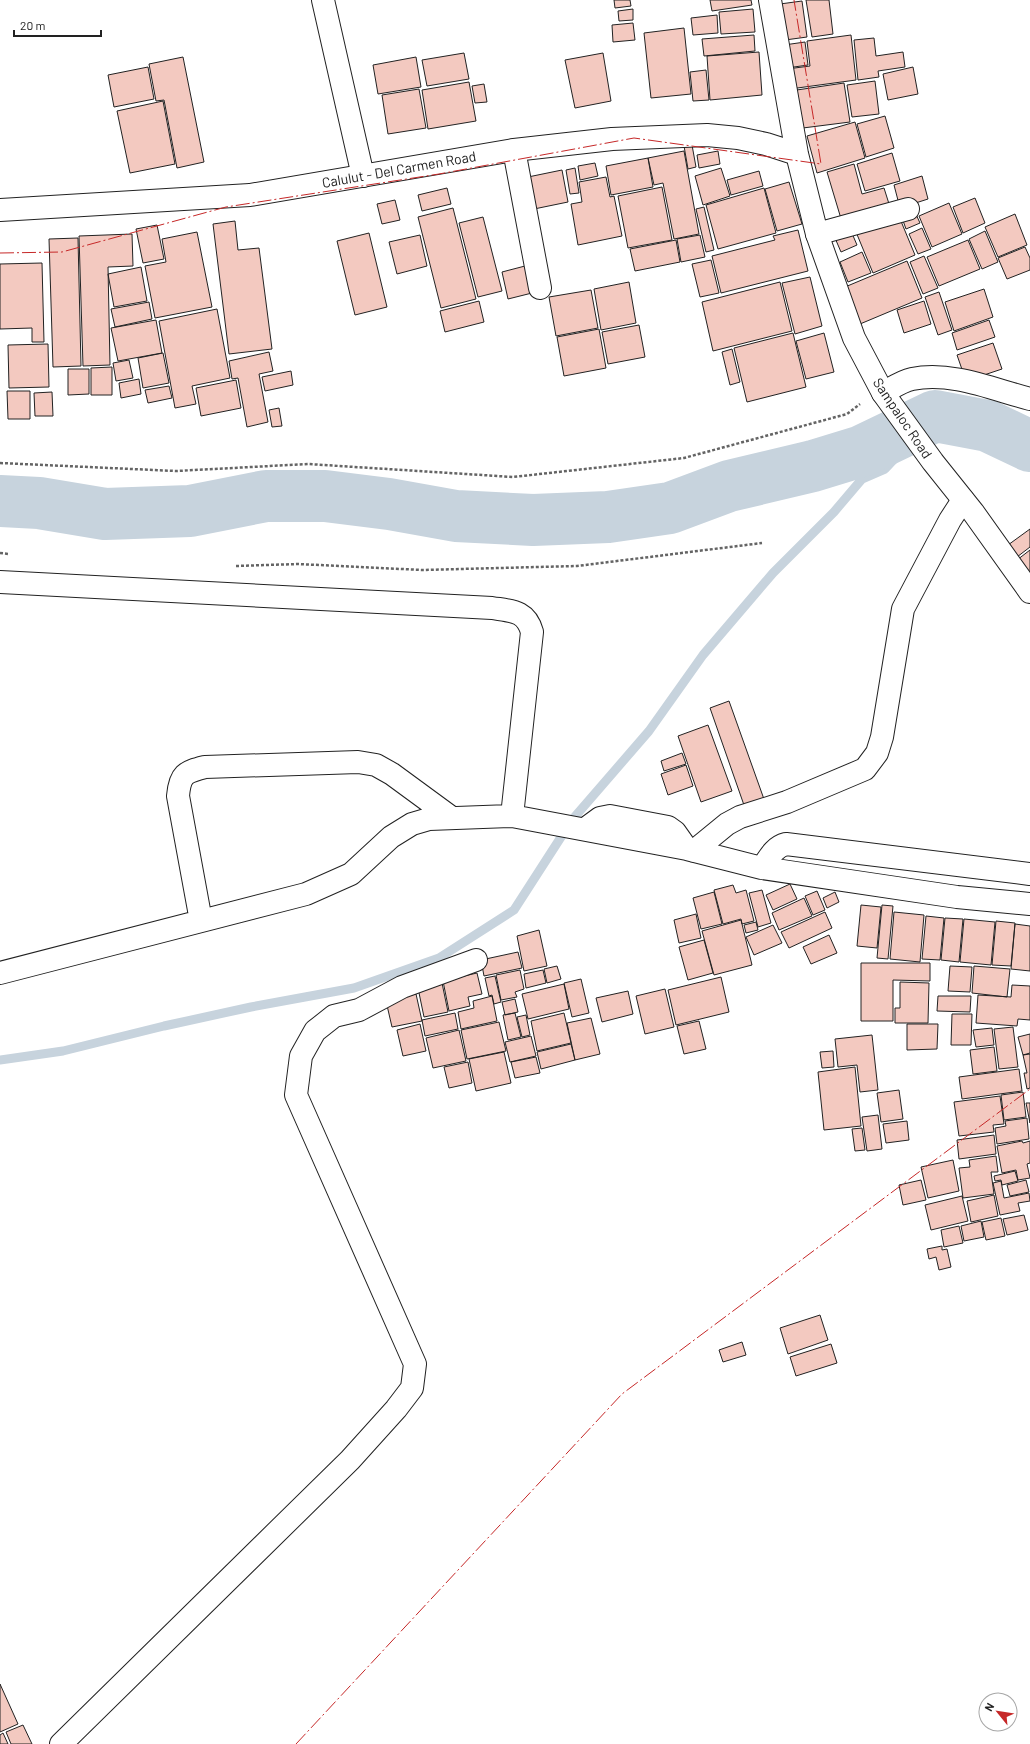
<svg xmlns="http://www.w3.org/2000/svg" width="1030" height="1744" font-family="Barlow,sans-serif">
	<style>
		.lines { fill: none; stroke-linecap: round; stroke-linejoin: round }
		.stream { stroke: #c7d3dd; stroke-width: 9 }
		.river { stroke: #c7d3dd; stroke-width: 52 }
		.building { fill: #f3c9c0; stroke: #222 }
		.minor-casing { stroke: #222; stroke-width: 24 }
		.major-casing { stroke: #222; stroke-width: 24 }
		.path { stroke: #646464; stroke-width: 2.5; stroke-dasharray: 3 2; stroke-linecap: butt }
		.minor { stroke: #fff; stroke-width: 22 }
		.major { stroke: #fff; stroke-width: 22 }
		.power { stroke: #c62828; stroke-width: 1; stroke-dasharray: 14 3 2 3; stroke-linecap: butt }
		.labels { text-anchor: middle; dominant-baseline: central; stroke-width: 3; stroke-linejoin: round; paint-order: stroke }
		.street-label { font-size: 14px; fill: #222; stroke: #fff }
	</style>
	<rect width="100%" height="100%" fill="#fff"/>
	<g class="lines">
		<path class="stream" d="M0,1060L63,1051L164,1026L251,1007L354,988L439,958L514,910L572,820L649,731L703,655L773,573L834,512L862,479L885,469L935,416"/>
		<path class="river" d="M0,501L39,503L105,514L190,511L266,496H325L389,504L456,516L533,520L608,517L670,508L729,486L813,466L862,451L935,416L988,426L1030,446"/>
	</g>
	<path class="building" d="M614,0H630L631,6L615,8Z
		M710,0H751L752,5L712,11Z
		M806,0H829L833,34L812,37Z
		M802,1L807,37L785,40L780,4Z
		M633,9V20L619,21L618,11Z
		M753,9L755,32L721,34L719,12Z
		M717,15L718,33L693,35L691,18Z
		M633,23L635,40L613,42L612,25Z
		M684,28L691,94L651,98L644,33Z
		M754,35L755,51L704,56L702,39Z
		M851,35L856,80L790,89L787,69L810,66L807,41Z
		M874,38L876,56L903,52L905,67L878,71L879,77L858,80L854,40Z
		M805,42L808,65L787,68L784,45Z
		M759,52L762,95L710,100L707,56Z
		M464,53L469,79L427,86L422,60Z
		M603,53L611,101L575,108L565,60Z
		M183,57L204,162L177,168L164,100L156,101L149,64Z
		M416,57L421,87L378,94L373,65Z
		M148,67L154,99L114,107L108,75Z
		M913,67L918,94L888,100L883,74Z
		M706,70L709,100L693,101L690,72Z
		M875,81L879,114L852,117L847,85Z
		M469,82L476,121L428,129L422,90Z
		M844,83L850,122L795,129L790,91Z
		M484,84L487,102L475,103L472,86Z
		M419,89L426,128L388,134L382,95Z
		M163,101L175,164L130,173L117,111Z
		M885,116L894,148L866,157L857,124Z
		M855,122L865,158L817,173L807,136Z
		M692,145L696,167L688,169L684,146Z
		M684,151L699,234L674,239L663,183L654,185L648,158Z
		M718,151L720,164L699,168L697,155Z
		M892,153L900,181L865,191L857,164Z
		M648,158L653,187L611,195L606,166Z
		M595,163L598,176L580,180L578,166Z
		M854,164L862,194L884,188L890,207L842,222L827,172Z
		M575,168L579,193L570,194L566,170Z
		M721,168L730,196L703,205L695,176Z
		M562,170L568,202L534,209L528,177Z
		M759,171L763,186L731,195L727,180Z
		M922,176L928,199L900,208L894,185Z
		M606,177L610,197L614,196L622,236L578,245L571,204L582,202L579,182Z
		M789,182L802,224L777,231L765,189Z
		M662,187L672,240L628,248L618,196Z
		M447,188L451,204L422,211L418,195Z
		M764,188L776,233L718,249L706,205Z
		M975,198L985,223L963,233L953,207Z
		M395,200L400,220L382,224L377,204Z
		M949,203L962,234L932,247L919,216Z
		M704,207L714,250L706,252L696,209Z
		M453,208L476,299L441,308L418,217Z
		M914,210L920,223L906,229L901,215Z
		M898,214L915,255L873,273L856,232Z
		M1015,214L1027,245L998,257L985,227Z
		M483,217L502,291L478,297L459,223Z
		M235,221L238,250L259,248L272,349L229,354L213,224Z
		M157,225L164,259L143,263L136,229Z
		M922,228L931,249L918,254L909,234Z
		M798,230L808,271L721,293L712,256L775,240L773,236Z
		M851,231L857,245L841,252L835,238Z
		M985,231L998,262L982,269L969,239Z
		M197,232L212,307L155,318L145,266L166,262L162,239Z
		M369,233L387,307L355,315L337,241Z
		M132,234L133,266L108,267L110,365L83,366L79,236Z
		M420,235L427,266L397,274L389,242Z
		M700,235L705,257L681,262L677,239Z
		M78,238L81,366L53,367L49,239Z
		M676,240L680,262L635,271L630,249Z
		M968,240L980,269L939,286L927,257Z
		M1025,247L1030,258V270L1007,279L998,258Z
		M862,252L871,273L848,282L840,262Z
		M924,256L938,288L923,294L910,262Z
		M711,260L719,293L700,297L692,264Z
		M907,261L922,298L860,324L845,287Z
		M42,263L44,342H32V328L0,329V264Z
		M525,266L532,293L508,299L502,272Z
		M141,267L147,301L114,307L108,274Z
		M810,277L822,326L795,334L782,283Z
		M629,282L636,323L601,330L594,289Z
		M780,282L792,331L713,351L702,302Z
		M984,289L993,317L954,331L945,302Z
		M591,290L598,328L556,336L549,297Z
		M939,292L952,330L938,335L925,297Z
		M479,301L484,322L445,332L440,311Z
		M924,301L931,324L904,333L897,310Z
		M149,302L152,319L115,327L111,309Z
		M217,309L230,378L192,386L196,404L175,408L159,321Z
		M156,320L162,353L118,361L111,328Z
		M989,320L995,337L957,350L952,333Z
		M639,325L645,357L608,364L602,332Z
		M599,329L606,368L564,376L557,337Z
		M793,333L806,387L747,402L734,348Z
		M824,333L834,372L806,379L796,341Z
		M993,343L1002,369L966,381L957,355Z
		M48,344L49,387L9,388L8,345Z
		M732,349L740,382L730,385L722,352Z
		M269,352L273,371L259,374L268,422L247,427L238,378L232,379L229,361Z
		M163,353L169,383L143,388L138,358Z
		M129,360L133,378L116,381L113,363Z
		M112,367V395H91V368Z
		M68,369H89V394L68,395Z
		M291,371L293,385L265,391L262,377Z
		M139,379L141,394L121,398L119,383Z
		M236,380L241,408L201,416L196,388Z
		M169,386L172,398L148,403L145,390Z
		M7,391H30V419H8Z
		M52,392L53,416H35L34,393Z
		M279,408L282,426L272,427L269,410Z
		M1030,529V547L1017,557L1008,545Z
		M1030,550V573L1028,575L1017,560Z
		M729,701L765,802L745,808L710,708Z
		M708,725L732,791L701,802L678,736Z
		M682,753L686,764L664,771L661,761Z
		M686,765L693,786L668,795L661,774Z
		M790,884L797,899L773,910L766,895Z
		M733,885L736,893L746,890L754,921L742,924L741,919L723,924L714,890Z
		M762,890L771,923L758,927L749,893Z
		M817,891L825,910L813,915L805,896Z
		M714,892L722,924L701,929L693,898Z
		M835,892L839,902L827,908L823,898Z
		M804,898L812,916L779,930L772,913Z
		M861,905L881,907L877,948L857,946Z
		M882,905L893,906L888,959L877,958Z
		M825,912L832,928L789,948L781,932Z
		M894,912L924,915L920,962L890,959Z
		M696,914L701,938L679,943L674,920Z
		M926,916L944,918L940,960L922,959Z
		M945,918L963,919L959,962L941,960Z
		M964,919L995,922L991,965L960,962Z
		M741,920L752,965L714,975L702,931Z
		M996,921L1015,923L1011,966L992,965Z
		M756,922L758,930L746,933L744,925Z
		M1015,924L1030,926V971L1011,969Z
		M773,925L782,943L754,955L746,937Z
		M539,930L547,966L524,971L517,936Z
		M829,935L837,953L811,964L803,947Z
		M704,940L713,973L688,980L679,947Z
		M518,952L522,968L484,976L481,960Z
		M861,963H930V981L893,980V1021H861Z
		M557,966L561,979L547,983L544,969Z
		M950,966L972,967L970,992L948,991Z
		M974,966L1010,969L1007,997L972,993Z
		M520,970L524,989L515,992L517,997L501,1000L496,975Z
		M543,970L546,983L526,988L524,974Z
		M477,973L482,994L468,997L470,1006L449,1011L443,981Z
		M495,976L501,1002L494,1004L492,995L489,996L485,978Z
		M721,977L729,1012L676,1025L668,990Z
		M581,979L589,1013L572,1017L564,983Z
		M900,982L929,983L928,1023H895V1008H900Z
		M442,983L448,1012L424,1017L418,988Z
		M564,984L569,1009L528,1019L522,994Z
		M1012,985L1030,986V1020L1018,1019L1017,1026L976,1023L978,995L1011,997Z
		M665,989L674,1027L645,1034L636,996Z
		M628,991L633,1014L602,1022L596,998Z
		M416,994L422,1021L392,1027L386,1001Z
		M492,996L497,1021L461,1029L458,1012L474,1008L473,1001Z
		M938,996H971L970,1012L937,1011Z
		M515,999L518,1012L505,1015L502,1002Z
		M455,1013L458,1029L425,1036L422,1020Z
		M515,1013L521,1037L508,1040L503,1015Z
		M564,1013L571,1043L537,1051L531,1021Z
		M952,1014H972L971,1045H951Z
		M526,1015L530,1035L522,1037L517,1017Z
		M591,1018L600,1054L575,1060L567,1023Z
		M699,1021L706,1049L684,1054L677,1026Z
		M499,1022L506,1051L467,1059L461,1030Z
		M420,1024L426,1051L403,1056L397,1030Z
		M907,1024H938L937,1049L907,1050Z
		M1013,1027L1018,1067L999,1069L994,1029Z
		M992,1028L994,1045L976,1047L973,1030Z
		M459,1030L466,1061L433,1068L426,1038Z
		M1030,1034V1053L1023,1055L1018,1037Z
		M872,1035L878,1090L860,1092L857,1065L838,1067L835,1039Z
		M531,1036L536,1056L510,1062L505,1042Z
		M571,1044L575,1060L541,1069L537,1052Z
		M994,1047L997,1071L973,1074L970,1050Z
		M833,1051L834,1067L822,1068L820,1052Z
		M504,1052L511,1083L476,1091L469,1059Z
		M1030,1054V1088L1027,1089L1024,1073H1027L1023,1055Z
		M536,1057L540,1073L515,1078L511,1062Z
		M468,1062L472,1083L449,1088L444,1067Z
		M855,1067L861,1126L824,1130L818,1072Z
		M1019,1069L1022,1091L962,1099L959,1077Z
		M899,1090L903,1119L881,1122L877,1093Z
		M1023,1092L1026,1117L1004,1120L1001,1095Z
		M1000,1096L1004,1124L993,1125L994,1132L959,1136L954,1102Z
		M1026,1103H1030V1123Z
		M878,1115L882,1149L867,1151L862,1117Z
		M1027,1118L1029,1139L997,1144L995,1128L1006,1126L1005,1121Z
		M907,1121L909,1140L886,1143L883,1124Z
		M862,1128L865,1150L855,1151L852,1129Z
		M994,1135L996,1154L959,1159L957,1140Z
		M1022,1141L1023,1143L1030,1141V1163L1027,1164L1030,1178L1018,1180L1016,1170L1002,1173L997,1146Z
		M996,1156L998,1172H991L994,1194L963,1198L959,1168L970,1167L969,1160Z
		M953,1160L959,1191L928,1198L921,1167Z
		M1015,1171L1018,1181L1002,1185L1001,1180L995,1181L994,1176Z
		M921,1180L926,1200L903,1205L899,1185Z
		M1026,1180L1029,1192L1010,1196L1007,1185Z
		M1001,1181L1004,1198L1029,1193L1030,1201L1018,1203L1020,1211L1000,1215L993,1183Z
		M994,1195L998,1216L971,1222L967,1201Z
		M962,1196L968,1221L931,1230L925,1205Z
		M1024,1215L1028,1230L1007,1235L1003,1219Z
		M1001,1218L1005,1236L986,1240L982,1222Z
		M981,1221L984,1237L964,1241L961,1226Z
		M959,1226L963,1243L944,1247L941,1230Z
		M942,1246V1250L947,1249L951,1267L939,1270L936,1257L929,1259L927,1249Z
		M820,1315L828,1340L788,1354L780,1328Z
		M742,1342L746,1355L723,1362L719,1350Z
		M831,1344L837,1363L796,1376L790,1357Z
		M0,1684L18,1724L0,1732Z
		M23,1725L32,1744H11L6,1732Z
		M3,1733L8,1744H0V1735Z"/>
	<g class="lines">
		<g class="minor-casing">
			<path id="minor" d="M323,0L363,176
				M514,150L540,288
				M817,234L908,209
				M883,393C892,388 902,381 912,379C951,371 992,389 1030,399
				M0,582L492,608C511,611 526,610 532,632L512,816L687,849L762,868L957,897L1030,904
				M585,829L600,818L610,816L668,827L675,832L687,849
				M694,851L727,824L740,817L787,802L865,769L877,753L882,737L903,609L950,520L963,500
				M762,868C769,858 774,847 786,844L1030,874
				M201,921L178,796C180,774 185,772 205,767L358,762L376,765L392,774L452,818
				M0,973L306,894L351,874L391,837L412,824L429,819L512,816
				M61,1744L350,1460L396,1409L412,1388L415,1364L296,1095L301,1056L315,1031L334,1016L359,1010L402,987L476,960"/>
		</g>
		<g class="major-casing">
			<path id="major" d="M770,0L797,154L817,234L854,338L883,393L933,462L973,512L1030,592
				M0,210L250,195L514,150L612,139L707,135L738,138L766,144L797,154"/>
		</g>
		<path class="path" d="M0,463L176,471L308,464L513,477L684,458L847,414L860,404
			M0,553L9,554
			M236,566L298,564L422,570L577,566L762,543"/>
		<use href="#minor" class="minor"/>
		<use href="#major" class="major"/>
		<path class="power" d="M0,253L62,252L226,207L439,174L634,138L821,164L794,0
			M296,1744L622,1394L1030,1089"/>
	</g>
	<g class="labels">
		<g class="street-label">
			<text transform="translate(399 169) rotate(-10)">Calulut - Del Carmen Road</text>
			<text transform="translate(903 418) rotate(56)">Sampaloc Road</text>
		</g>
	</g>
	<g transform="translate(998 1712) rotate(300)"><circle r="19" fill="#ffffff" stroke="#a7a7a7"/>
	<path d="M0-3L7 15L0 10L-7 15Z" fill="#c62828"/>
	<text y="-6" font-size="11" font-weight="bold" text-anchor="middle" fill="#222222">N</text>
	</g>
	<path d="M14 30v6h87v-6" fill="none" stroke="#222222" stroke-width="2"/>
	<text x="20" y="30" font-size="12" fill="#222222" stroke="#ffffff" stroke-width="3" paint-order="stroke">20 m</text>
</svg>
